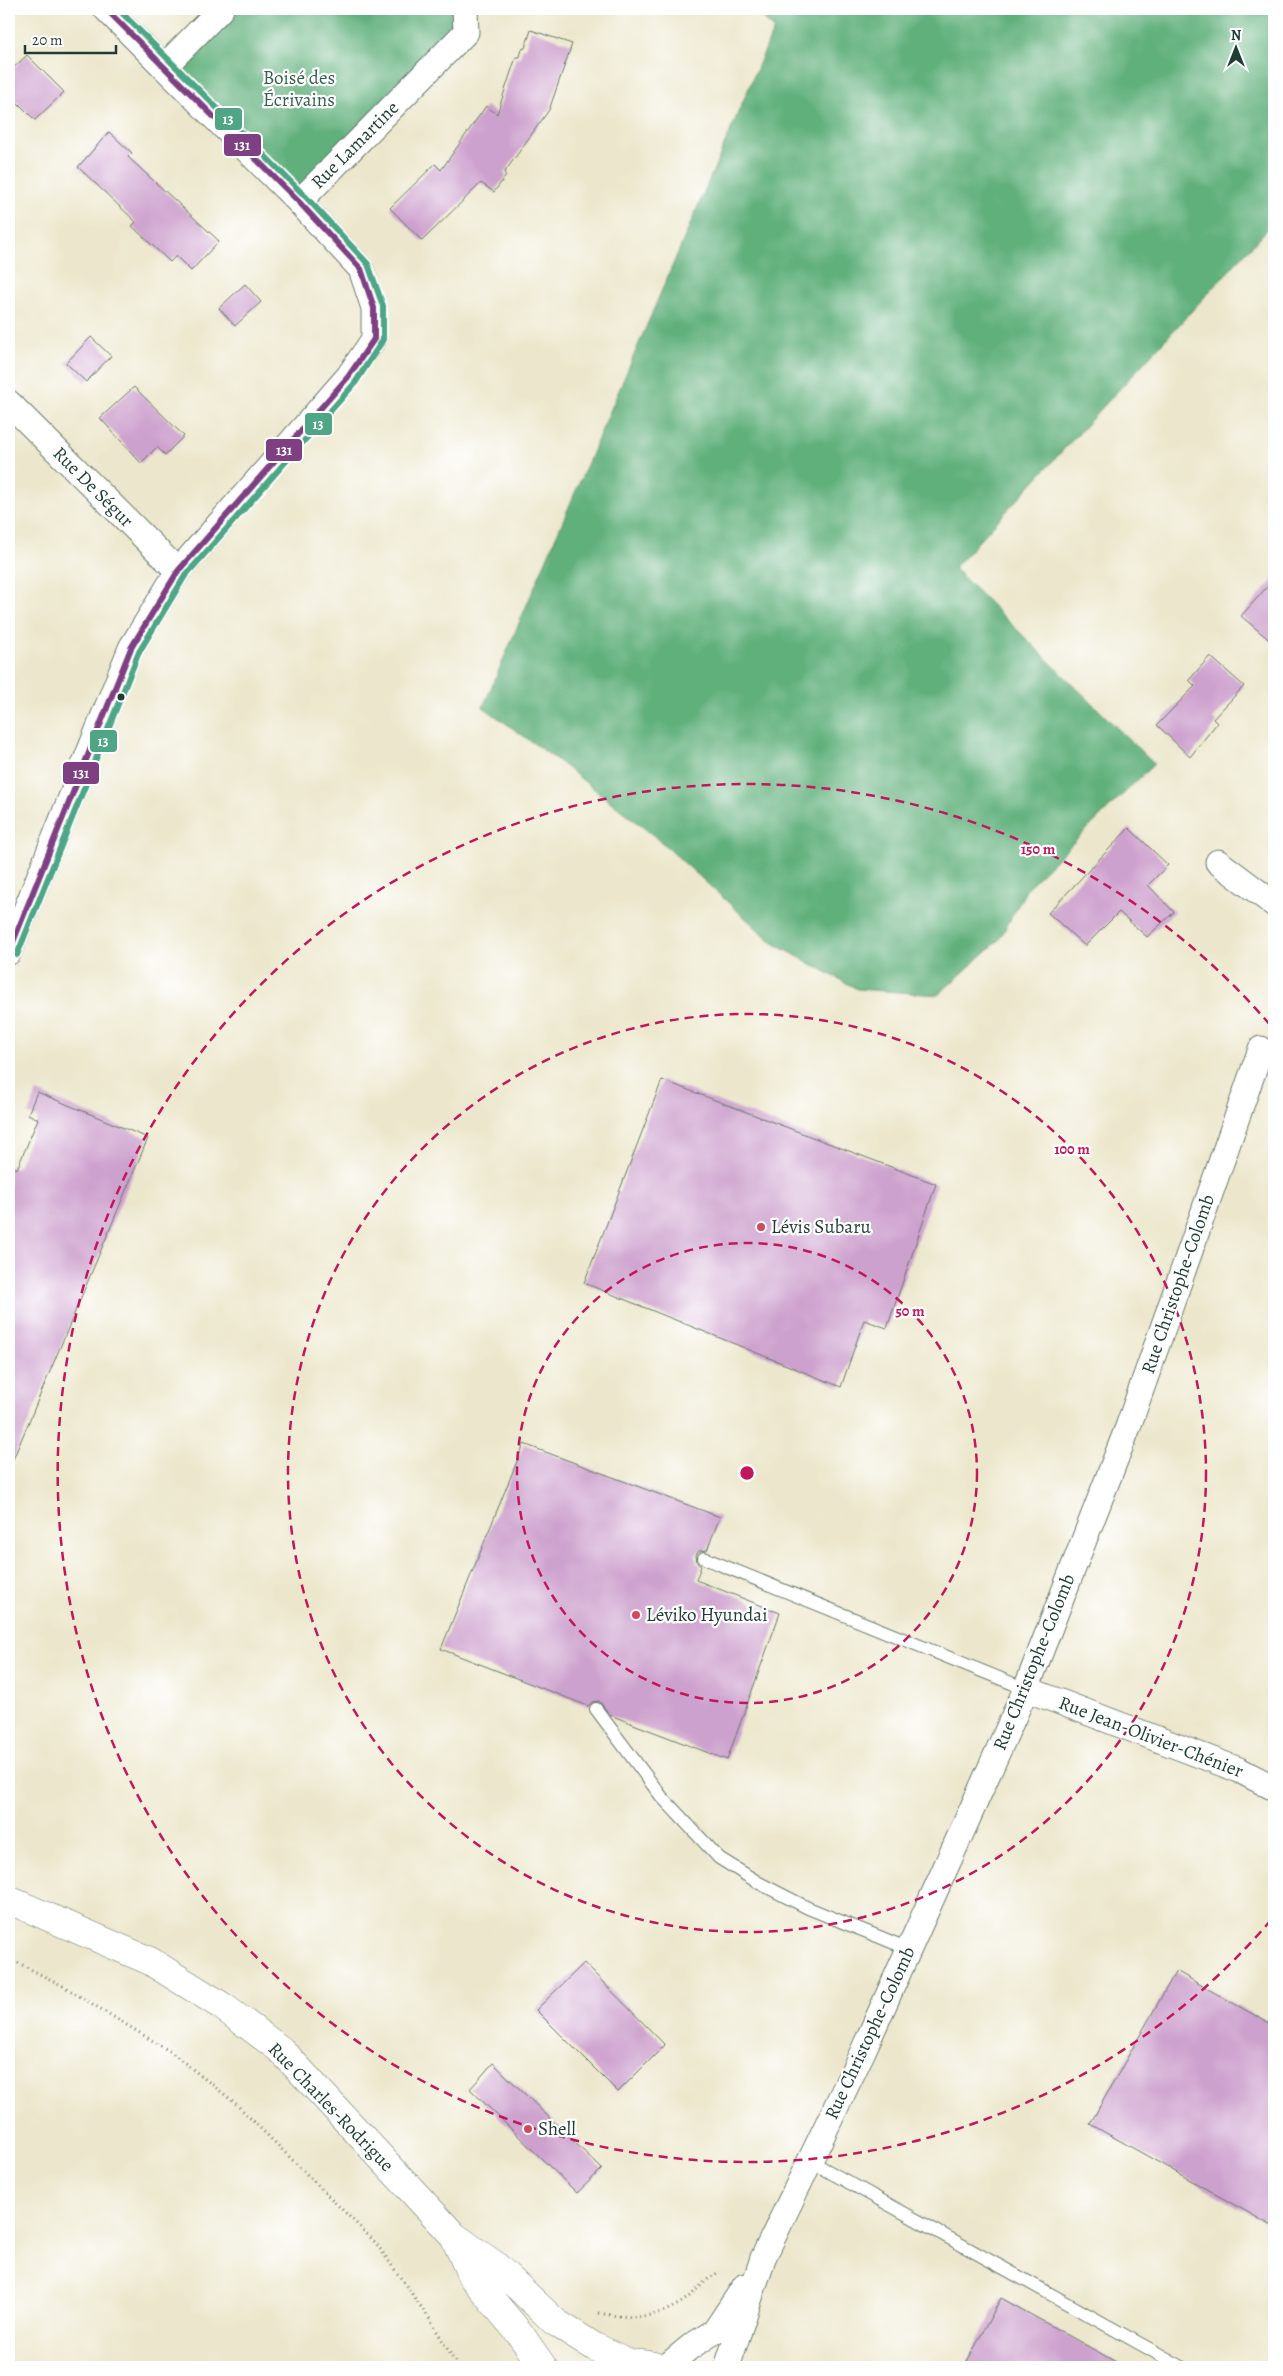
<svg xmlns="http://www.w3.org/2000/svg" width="1283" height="2376" font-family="Alegreya,serif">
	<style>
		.forest { fill: #60b07c; stroke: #407658 }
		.building { fill: #cda1ce }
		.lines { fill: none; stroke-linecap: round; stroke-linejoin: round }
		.service-casing { stroke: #677869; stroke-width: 14 }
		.minor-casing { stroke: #677869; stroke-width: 27 }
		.tertiary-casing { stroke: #677869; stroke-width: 29 }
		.path { stroke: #677869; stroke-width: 3; stroke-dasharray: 1 4; stroke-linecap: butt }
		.service { stroke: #fff; stroke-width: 12 }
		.minor { stroke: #fff; stroke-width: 25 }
		.tertiary { stroke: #fff; stroke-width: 28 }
		.bus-1-casing { stroke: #fff; stroke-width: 10 }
		.bus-2-casing { stroke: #fff; stroke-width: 10 }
		.bus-1 { stroke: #7e4082; stroke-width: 6 }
		.bus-2 { stroke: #4ea685; stroke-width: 6 }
		.ring { fill: none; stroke: #c2185b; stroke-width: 2.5; stroke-dasharray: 9 6 }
		.bus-dot { fill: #1f3d34; stroke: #fff; stroke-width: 2 }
		.poi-dot { fill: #d1495b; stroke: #fff; stroke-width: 2 }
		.labels { text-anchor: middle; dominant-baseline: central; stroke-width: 4.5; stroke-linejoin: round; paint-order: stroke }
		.park-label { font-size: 19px; fill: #35614c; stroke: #fff }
		.street-label { font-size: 19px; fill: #1f3d34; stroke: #fff }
		.poi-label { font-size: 19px; fill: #1f3d34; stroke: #fff; text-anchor: start }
		.centre { fill: #c2185b; stroke: #fff; stroke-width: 2.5 }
		.ring-label { font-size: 15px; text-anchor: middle; font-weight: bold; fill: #c2185b; stroke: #fff; stroke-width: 4.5; stroke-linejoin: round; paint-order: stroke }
		.line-badge { stroke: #fff; stroke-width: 2 }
		.badge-label { font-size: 14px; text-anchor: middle; font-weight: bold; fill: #fff }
	</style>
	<rect width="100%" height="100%" fill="#fff"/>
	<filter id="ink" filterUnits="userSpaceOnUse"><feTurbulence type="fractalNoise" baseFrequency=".02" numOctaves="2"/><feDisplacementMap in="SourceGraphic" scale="10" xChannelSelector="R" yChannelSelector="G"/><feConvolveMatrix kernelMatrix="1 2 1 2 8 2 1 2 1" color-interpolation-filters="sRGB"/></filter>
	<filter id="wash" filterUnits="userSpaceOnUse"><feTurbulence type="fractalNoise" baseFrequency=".0096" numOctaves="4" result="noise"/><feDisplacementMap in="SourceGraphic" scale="20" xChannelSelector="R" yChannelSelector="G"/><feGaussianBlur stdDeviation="1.12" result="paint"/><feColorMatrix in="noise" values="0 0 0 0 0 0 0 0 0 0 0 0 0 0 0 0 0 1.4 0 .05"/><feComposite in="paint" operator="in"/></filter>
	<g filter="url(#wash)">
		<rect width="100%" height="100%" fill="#ece7cc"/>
		<path class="forest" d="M221,9H465L466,32L299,202L164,67Z
			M753,9H1274V222L954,568L1154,764L1028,887L999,940L938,995L857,989L773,943L658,839L557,760L483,707L774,29Z"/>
		<g id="blocks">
			<path class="building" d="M531,30L572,44L549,110L504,173L506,176L494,192L481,183L422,241L390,208L435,164L441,170L486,106L497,114L516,57H520L522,49L525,48Z
				M27,55L64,92L35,120L9,94V72Z
				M109,132L132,153L128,157L219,241L191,271L176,256L170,262L132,226L136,222L78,167Z
				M245,284L261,302L235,326L219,308Z
				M91,337L111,356L86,382L66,363Z
				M134,387L184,436L165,455L157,447L141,463L100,418Z
				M1274,579V644L1241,616Z
				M1210,656L1244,686L1213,719L1217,723L1190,757L1157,725L1195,686L1189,680Z
				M1129,828L1168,865L1148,885L1174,912L1147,937L1119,912L1085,946L1048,913Z
				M662,1080L936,1184L887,1328L864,1320L841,1387L584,1283Z
				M37,1092L148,1138L9,1469V1166L17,1169L38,1119L28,1114Z
				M524,1444L720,1517L707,1550L699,1551L696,1555L697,1563L701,1566L696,1580L780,1613L727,1760L610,1715L599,1701L592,1702L588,1706L441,1649Z
				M584,1963L665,2045L618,2092L536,2010Z
				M1176,1971L1274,2026V2227L1090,2124Z
				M493,2063L602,2169L577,2193L470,2089Z
				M1001,2298L1125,2367H964Z"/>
		</g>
	</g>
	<g filter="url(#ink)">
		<use href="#blocks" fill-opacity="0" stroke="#677869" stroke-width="1"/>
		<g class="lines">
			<g class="service-casing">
				<path id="service" d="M704,1558L1026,1689
					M596,1709L661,1796L719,1858L759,1883L808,1908L909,1949
					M810,2161L1182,2367"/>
			</g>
			<g class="minor-casing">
				<path id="minor" d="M164,67L221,9
					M299,202L466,32L465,9
					M9,403L178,571
					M1218,862L1274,904
					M9,952L131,648L178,571L348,377L374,339V308L361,269L299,202L106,9
					M1026,1689L1239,1770L1274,1788
					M666,2367L690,2347L715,2331L745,2286
					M727,2367L763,2258L863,2051L1026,1689L1128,1427L1261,1049"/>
			</g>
			<g class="tertiary-casing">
				<path id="tertiary" d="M9,1900L150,1961L222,2006L281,2050L454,2236L495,2265L555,2322L595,2347L631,2364
					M454,2236L471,2275L520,2334L543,2367
					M614,2366C626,2362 645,2363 657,2367"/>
			</g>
			<path class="path" d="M1271,1025L1274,1016
				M9,1958L63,1986L171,2052L234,2102L376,2243L431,2321L458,2367
				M599,2313C634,2320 662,2319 691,2295C700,2287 707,2278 718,2273"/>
			<use href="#service" class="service"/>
			<use href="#minor" class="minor"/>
			<use href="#tertiary" class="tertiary"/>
			<g class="bus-1-casing">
				<path id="bus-1" d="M9,952L131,648L178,571L348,377L374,339V308L361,269L299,202L106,9"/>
			</g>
			<g class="bus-2-casing">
				<path id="bus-2" d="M17,955L139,652L185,576L355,383L383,340V306L368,264L305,196L118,9"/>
			</g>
			<use href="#bus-1" class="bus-1"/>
			<use href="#bus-2" class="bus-2"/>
		</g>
	</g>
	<g class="ring">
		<circle cx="747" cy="1473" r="230"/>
		<circle cx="747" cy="1473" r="459"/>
		<path d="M1271 1920A689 689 0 1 1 1271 1026"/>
	</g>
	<circle class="bus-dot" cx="121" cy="697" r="4.5"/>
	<g class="poi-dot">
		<circle cx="761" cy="1227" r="5"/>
		<circle cx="636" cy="1615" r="5"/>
		<circle cx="528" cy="2129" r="5"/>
	</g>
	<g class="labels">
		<g class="park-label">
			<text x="299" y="78">Boisé des<tspan x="299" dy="22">Écrivains</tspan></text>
		</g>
		<g class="street-label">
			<text transform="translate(355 145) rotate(-45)">Rue Lamartine</text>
			<text transform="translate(93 487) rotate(45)">Rue De Ségur</text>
			<text transform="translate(1178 1284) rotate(-71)">Rue Christophe-Colomb</text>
			<text transform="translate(1034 1662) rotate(-68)">Rue Christophe-Colomb</text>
			<text transform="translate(1151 1737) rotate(21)">Rue Jean-Olivier-Chénier</text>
			<text transform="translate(870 2033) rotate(-65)">Rue Christophe-Colomb</text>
			<text transform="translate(331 2107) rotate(46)">Rue Charles-Rodrigue</text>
		</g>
		<g class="poi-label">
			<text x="771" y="1227">Lévis Subaru</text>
			<text x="646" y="1615">Léviko Hyundai</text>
			<text x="538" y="2129">Shell</text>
		</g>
	</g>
	<circle cx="747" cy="1473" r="8" class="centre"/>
	<g class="ring-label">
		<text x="1038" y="854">150 m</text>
		<text x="1072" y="1154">100 m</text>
		<text x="910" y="1316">50 m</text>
	</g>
	<g class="line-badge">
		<rect x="214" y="107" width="29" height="24" rx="5" fill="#4ea685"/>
		<rect x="223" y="133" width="39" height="24" rx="5" fill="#7e4082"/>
		<rect x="304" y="412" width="29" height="24" rx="5" fill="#4ea685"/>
		<rect x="265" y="438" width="38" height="24" rx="5" fill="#7e4082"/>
		<rect x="89" y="729" width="29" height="24" rx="5" fill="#4ea685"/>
		<rect x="62" y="761" width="38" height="24" rx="5" fill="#7e4082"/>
	</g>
	<g class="badge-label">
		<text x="228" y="124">13</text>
		<text x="242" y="150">131</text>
		<text x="318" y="429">13</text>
		<text x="284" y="455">131</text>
		<text x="103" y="746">13</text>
		<text x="81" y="778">131</text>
	</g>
	<rect width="1283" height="2376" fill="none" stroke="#fff" stroke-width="30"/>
	<g transform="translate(1236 48)" stroke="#ffffff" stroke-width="4" paint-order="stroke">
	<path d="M0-4L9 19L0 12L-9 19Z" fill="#1f3d34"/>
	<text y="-8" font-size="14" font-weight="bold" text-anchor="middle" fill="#1f3d34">N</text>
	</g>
	<path d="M25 45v8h91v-8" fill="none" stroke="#1f3d34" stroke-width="2.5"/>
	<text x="32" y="45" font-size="15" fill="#1f3d34" stroke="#ffffff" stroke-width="4" paint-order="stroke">20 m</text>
</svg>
